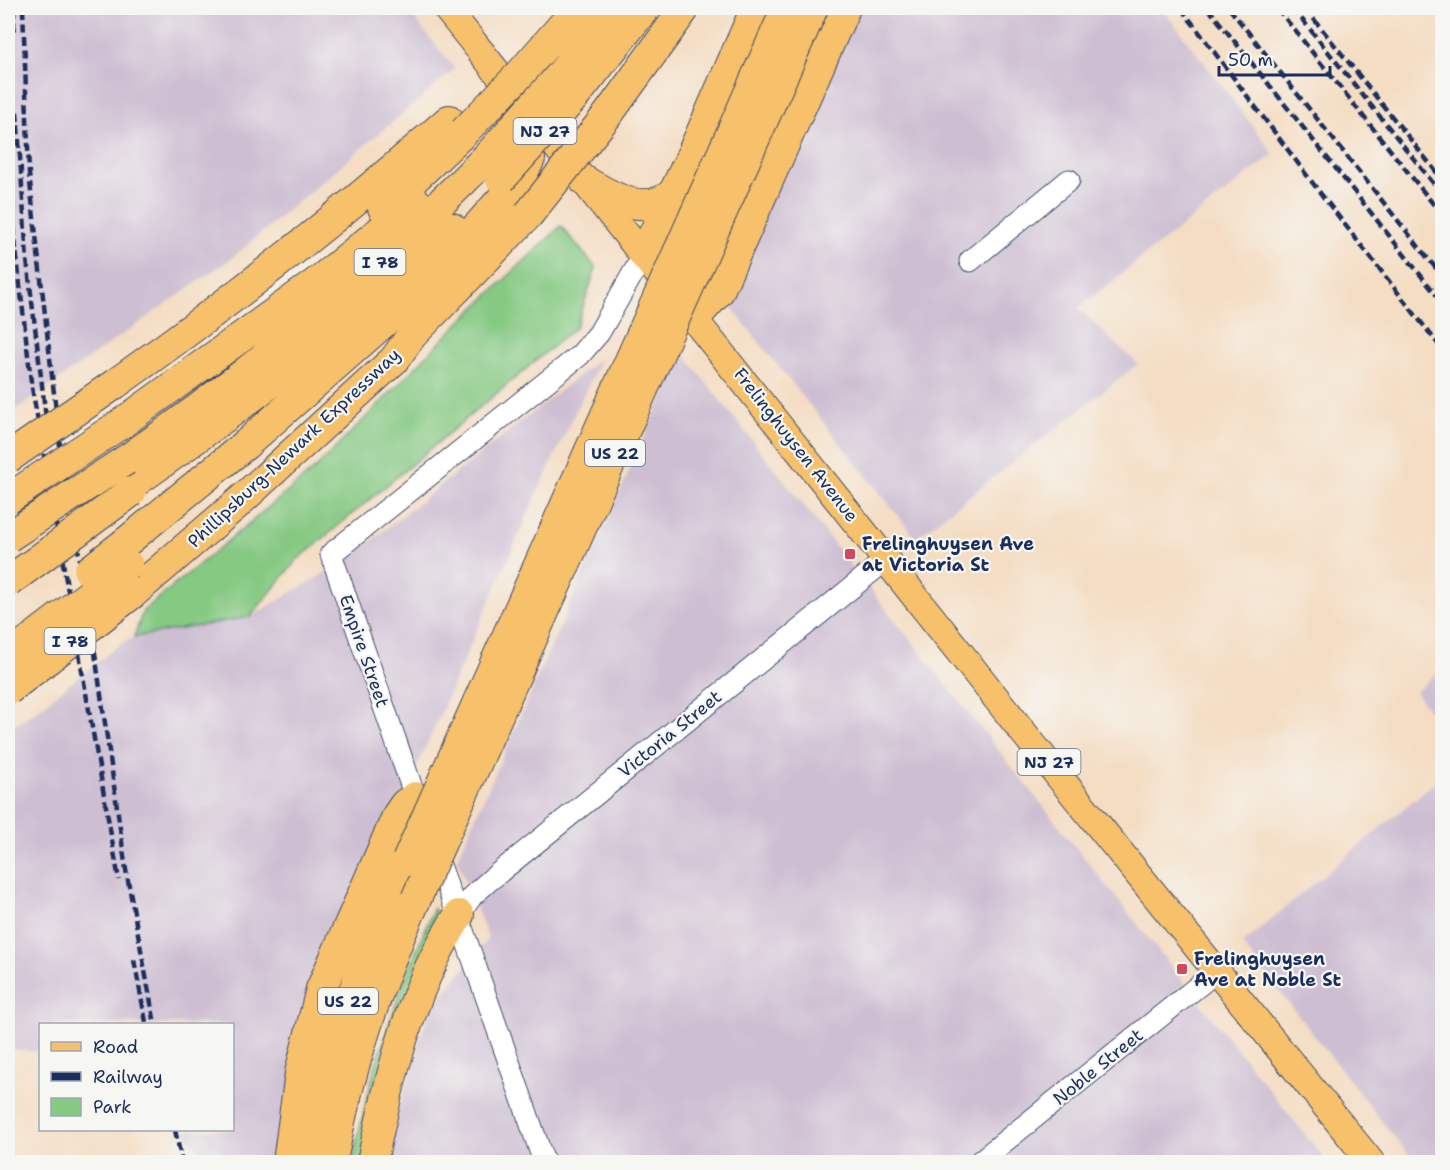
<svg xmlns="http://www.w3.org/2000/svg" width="1450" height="1170" font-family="'Shantell Sans',sans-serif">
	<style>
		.industrial { fill: #cdbed2 }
		.green { fill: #86c983; stroke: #507c70; stroke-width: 1.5 }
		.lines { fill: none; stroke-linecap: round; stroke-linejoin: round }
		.minor-casing { stroke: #3c496d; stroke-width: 23 }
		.major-casing { stroke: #3c496d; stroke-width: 29 }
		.highway-casing { stroke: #3c496d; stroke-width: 32 }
		.minor { stroke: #fff; stroke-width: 21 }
		.major { stroke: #f7c06b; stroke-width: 27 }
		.highway { stroke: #f7c06b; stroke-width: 30 }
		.rail { stroke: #1b2f5e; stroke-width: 4.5; stroke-dasharray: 9 4.5; stroke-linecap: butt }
		.highway-bridge-casing { stroke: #3c496d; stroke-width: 32; stroke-linecap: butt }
		.highway-bridge { stroke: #f7c06b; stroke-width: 30 }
		.poi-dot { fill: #d1495b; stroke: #f6f6f2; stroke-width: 2 }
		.labels { text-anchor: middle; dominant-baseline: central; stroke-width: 4.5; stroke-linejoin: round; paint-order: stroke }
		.shield { fill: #f6f6f2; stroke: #5d6b8a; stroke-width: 1.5 }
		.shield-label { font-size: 16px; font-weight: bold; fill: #1b2f5e }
		.street-label { font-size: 18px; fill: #1b2f5e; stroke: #f6f6f2 }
		.poi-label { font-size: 18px; font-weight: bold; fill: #1b2f5e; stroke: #f6f6f2; text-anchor: start }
	</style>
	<rect width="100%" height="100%" fill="#f6f6f2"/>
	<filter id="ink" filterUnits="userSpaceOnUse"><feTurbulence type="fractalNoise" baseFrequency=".0167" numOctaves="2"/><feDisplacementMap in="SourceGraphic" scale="12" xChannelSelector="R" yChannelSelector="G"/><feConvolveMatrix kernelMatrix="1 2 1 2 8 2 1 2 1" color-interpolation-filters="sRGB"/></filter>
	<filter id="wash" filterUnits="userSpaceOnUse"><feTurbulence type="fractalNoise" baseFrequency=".008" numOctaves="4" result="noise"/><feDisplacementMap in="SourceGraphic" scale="24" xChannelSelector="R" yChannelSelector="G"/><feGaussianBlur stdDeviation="1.35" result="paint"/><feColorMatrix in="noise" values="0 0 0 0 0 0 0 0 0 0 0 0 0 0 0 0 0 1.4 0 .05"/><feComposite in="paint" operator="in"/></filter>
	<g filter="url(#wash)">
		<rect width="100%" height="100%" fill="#f4ddc3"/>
		<path class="industrial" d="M8,8H406L455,69L233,257L8,415Z
			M852,8H1162L1274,154L1078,308L1138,364L916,538L723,297Z
			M682,352L850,564L1327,1162H385L412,1061L431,1009L488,938L457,859Z
			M601,358L534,500L313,1004L280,1162H208L182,1130H232V1024H40V1052L8,1049V729L33,713L119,645L134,637L250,617L347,560Z
			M1442,669V727L1415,692Z
			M1442,776V1162H1414L1242,944Z"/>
		<path class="green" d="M561,226L596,268L576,327L296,561L250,617L134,637L143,611L316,468L459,323Z
			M434,908L441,925L363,1162H353C369,1071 398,993 434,908Z"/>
	</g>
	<g filter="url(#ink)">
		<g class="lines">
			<g class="minor-casing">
				<path id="minor" d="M970,261L1069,180
					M420,811L331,554L580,355L599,333L644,254
					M434,848L544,1162
					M459,915L472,896L490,880L887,559
					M979,1162L1217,971"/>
			</g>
			<g class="major-casing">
				<path id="major" d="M446,8L1035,747L1371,1162"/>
			</g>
			<g class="highway-casing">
				<path id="highway" d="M585,181C612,197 648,219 675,191
					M383,208L464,132
					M644,254L688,163L756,8
					M695,318L719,291L845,8
					M115,384C231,302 343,214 449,120
					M122,423L320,280L416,202
					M126,460C255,371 375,271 485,159
					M131,485C243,406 353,323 452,228
					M125,543L245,445L383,323L450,257L510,190L520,178L530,159
					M133,593L238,503L394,360L412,335L528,215
					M288,1162L300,1073L321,989L398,814L405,804L415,797
					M306,1162C326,1056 363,959 407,861
					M332,1162C348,1070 378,984 416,899
					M372,1162C389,1078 411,988 459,915"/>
			</g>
			<use href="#minor" class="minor"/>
			<use href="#major" class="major"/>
			<use href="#highway" class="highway"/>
			<path class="rail" d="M14,8V31
				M23,8L29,174L60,446L90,618L126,870L155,1024
				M1181,8L1321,194L1442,349
				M1208,8L1442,302
				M1229,8L1442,276
				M1277,8L1442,215
				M1293,8L1442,194
				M1305,8L1442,179
				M17,112L27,260L48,435
				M8,132L15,240L31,382L119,880
				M134,960L146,1022
				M175,1130L182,1162"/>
			<g class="highway-bridge-casing">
				<path id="highway-bridge" d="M464,132L520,74L578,8
					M485,159L557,79L613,8
					M501,179L576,95L645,8
					M528,215L609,113L685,8
					M8,458L115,384
					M8,499L122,423
					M8,537L126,460
					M89,571L125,543
					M8,582L131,492
					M8,657L128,565
					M8,690L133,593
					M407,861L787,8
					M416,899L813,8"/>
			</g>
			<use href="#highway-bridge" class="highway-bridge"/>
		</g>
	</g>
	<g class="poi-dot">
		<rect x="844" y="548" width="12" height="12" rx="3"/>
		<rect x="1176" y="963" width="12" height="12" rx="3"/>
	</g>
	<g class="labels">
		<g class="shield">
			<rect x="513.5" y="118" width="63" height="26" rx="4.5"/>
			<rect x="354.5" y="249" width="51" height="26" rx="4.5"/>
			<rect x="585" y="440" width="60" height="26" rx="4.5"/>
			<rect x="44.5" y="628" width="51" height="26" rx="4.5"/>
			<rect x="1017.5" y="749" width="63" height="26" rx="4.5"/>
			<rect x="318" y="988" width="60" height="26" rx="4.5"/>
		</g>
		<g class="shield-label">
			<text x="545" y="131">NJ 27</text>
			<text x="380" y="262">I 78</text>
			<text x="615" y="453">US 22</text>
			<text x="70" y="641">I 78</text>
			<text x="1049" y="762">NJ 27</text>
			<text x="348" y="1001">US 22</text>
		</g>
		<g class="street-label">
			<text transform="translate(796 445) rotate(52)">Frelinghuysen Avenue</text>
			<text transform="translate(294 448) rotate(-43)">Phillipsburg-Newark Expressway</text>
			<text transform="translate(364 651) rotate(71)">Empire Street</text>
			<text transform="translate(670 734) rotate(-39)">Victoria Street</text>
			<text transform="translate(1098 1067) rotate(-39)">Noble Street</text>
		</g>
		<g class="poi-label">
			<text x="862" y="544">Frelinghuysen Ave<tspan x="862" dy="21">at Victoria St</tspan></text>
			<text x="1194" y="959">Frelinghuysen<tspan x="1194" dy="21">Ave at Noble St</tspan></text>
		</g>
	</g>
	<rect width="1450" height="1170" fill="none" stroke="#f6f6f2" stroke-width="30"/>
	<rect x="39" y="1023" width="195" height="108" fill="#f6f6f2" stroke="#9ea6b7" stroke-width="1.5"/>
	<rect x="51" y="1042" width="30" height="9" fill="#f7c06b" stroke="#9ea6b7" stroke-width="1.5"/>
	<text x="93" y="1053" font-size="18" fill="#1b2f5e">Road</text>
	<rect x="51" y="1072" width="30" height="9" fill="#1b2f5e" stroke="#9ea6b7" stroke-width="1.5"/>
	<text x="93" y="1083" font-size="18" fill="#1b2f5e">Railway</text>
	<rect x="51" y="1098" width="30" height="18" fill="#86c983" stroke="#9ea6b7" stroke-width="1.5"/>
	<text x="93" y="1113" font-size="18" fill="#1b2f5e">Park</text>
	<path d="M1219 66v9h111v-9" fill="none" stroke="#1b2f5e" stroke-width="3"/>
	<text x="1228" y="66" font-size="18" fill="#1b2f5e" stroke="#f6f6f2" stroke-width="4.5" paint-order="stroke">50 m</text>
</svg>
